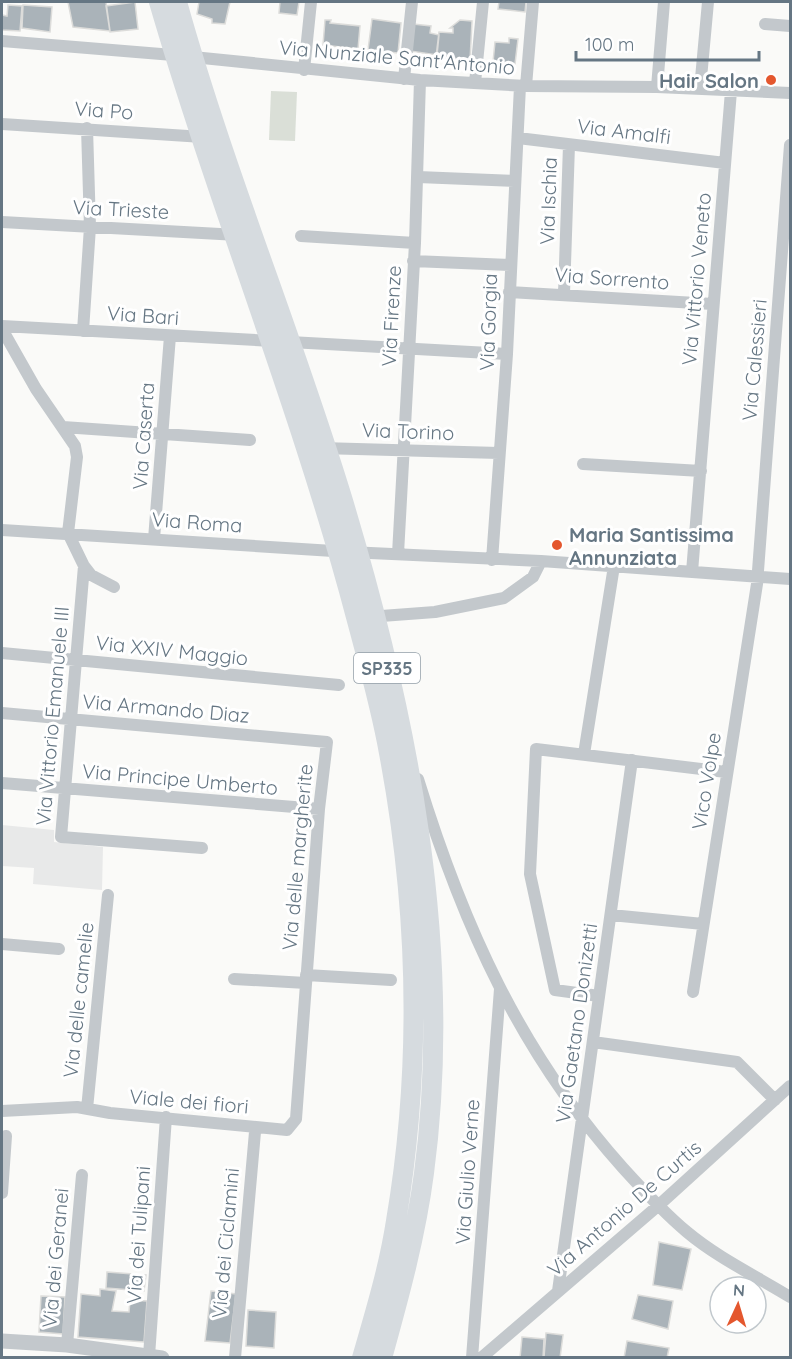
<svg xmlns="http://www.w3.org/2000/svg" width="792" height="1359" font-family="Quicksand,sans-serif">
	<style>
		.built { fill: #e8e9e9 }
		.green { fill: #dadfd7 }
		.building { fill: #aab3b9; stroke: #dcdcda; stroke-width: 1.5 }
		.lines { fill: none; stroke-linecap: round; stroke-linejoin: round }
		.minor { stroke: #c3c8cc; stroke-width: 12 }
		.tertiary { stroke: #c3c8cc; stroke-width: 15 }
		.trunk { stroke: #d6dbdf; stroke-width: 20 }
		.poi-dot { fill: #e4572e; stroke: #fff; stroke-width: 2 }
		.labels { text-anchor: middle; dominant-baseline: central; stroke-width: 6; stroke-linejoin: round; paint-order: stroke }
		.shield { fill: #fff; stroke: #939fa8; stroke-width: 1.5 }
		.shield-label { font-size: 18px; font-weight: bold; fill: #657683 }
		.street-label { font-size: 20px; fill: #657683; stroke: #fff }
		.poi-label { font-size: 20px; font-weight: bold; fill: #657683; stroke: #fff; text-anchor: end }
	</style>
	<rect width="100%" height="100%" fill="#fafaf8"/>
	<path class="built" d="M2,825L54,830V842L103,847L102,890L33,884L34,868L2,866Z"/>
	<path class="green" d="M271,91L297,92L295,141L269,140Z"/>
	<path class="building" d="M68,2H106L110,31L73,27Z
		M135,2L138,29L110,32L106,6Z
		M199,2H230L225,24L212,23V19L197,14Z
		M280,2H299L297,15L279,13Z
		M499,2H526L525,12L498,9Z
		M8,5L22,6L20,31L2,30V15L7,16Z
		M23,5L52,7L50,32L22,28Z
		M372,19L401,23L398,53L368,50Z
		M325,20H331L330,23L360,26L358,49L323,45Z
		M460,20L472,21L470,61L436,57L439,32L453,33V28H450Z
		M413,24L431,26L430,33L439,35L437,55L410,51Z
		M509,38L518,39L515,64L493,62L495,42L509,43Z
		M659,1242L691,1249L682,1290L653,1285Z
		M107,1272L146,1275L144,1291L106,1288Z
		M100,1289L116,1291L112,1311L129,1312L130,1300L147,1301L144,1342L78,1337L81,1294L100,1296Z
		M211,1291L236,1294L230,1343L205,1341Z
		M638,1295L673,1301L668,1329L632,1319Z
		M41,1296L65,1297L63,1334L39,1332Z
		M248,1310L276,1312L274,1348L246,1346Z
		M546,1333L563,1335L560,1358L544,1357Z
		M522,1337L544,1339L543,1358H520Z
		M627,1341L669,1348L667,1358H624Z"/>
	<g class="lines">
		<path class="minor" d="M765,24L790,26
			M2,41L173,55L420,80L526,86L657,87L790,93
			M304,70L311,2
			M404,79L412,2
			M475,83L483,2
			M526,86L533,2
			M657,87L664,2
			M700,89L708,2
			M2,124L203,137
			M518,138L725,163
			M418,177L514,181
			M2,222L238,235
			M301,236L415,243
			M413,261L510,265
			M509,292L713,304
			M564,294L569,145
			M2,326L507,354
			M2,329L36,389L75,446L77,457L68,533
			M83,331L90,227L87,128
			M63,427L250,440
			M321,448L499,453
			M583,464L701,471
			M2,530L349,552L541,561L790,579
			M68,533L84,566L61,837L202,848
			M154,539L170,336
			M398,554L415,243L420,80
			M492,560L507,354L520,86
			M84,566L91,575L114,587
			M692,572L731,91
			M368,617L435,612L504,598L533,577L541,561
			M2,653L339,685
			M2,713L327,742L319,809L296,1119L287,1130L110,1113L77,1107L2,1111
			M584,754L614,566
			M418,779C463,925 520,1053 623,1168C643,1190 664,1213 687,1232C718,1258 756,1276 790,1297
			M2,783L319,809
			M611,915L703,924
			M2,944L59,949
			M306,975L391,980
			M234,979L306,983
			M693,992L757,584L790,145
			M599,996L555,990L530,874L536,749L726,772
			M593,1042L737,1062L775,1100
			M87,1109L108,895
			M2,1193L6,1136
			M558,1291L632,760
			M67,1345L82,1175
			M149,1356L166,1117
			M235,1358L255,1132
			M472,1358L500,989
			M481,1358L659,1205L790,1086"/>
		<path class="tertiary" d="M2,1341L67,1345L162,1358"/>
		<path class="trunk" d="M159,2C219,208 301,408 356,617C368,662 381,707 389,753C418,907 422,1067 396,1221C389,1267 375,1313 362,1358
			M177,2C224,171 292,333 343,501C408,717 454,947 424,1173C416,1235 399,1297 382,1358"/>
	</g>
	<g class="poi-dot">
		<circle cx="771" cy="80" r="6"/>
		<circle cx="557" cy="545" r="6"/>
	</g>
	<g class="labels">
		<rect class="shield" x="354" y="653" width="66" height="30" rx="4.5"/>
		<g class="shield-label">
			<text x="387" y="668">SP335</text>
		</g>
		<g class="street-label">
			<text transform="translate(397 57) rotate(5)">Via Nunziale Sant'Antonio</text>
			<text transform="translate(104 110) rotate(4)">Via Po</text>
			<text transform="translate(624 131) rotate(7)">Via Amalfi</text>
			<text transform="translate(548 201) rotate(-88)">Via Ischia</text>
			<text transform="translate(121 209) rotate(3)">Via Trieste</text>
			<text transform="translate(612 278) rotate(4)">Via Sorrento</text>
			<text transform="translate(696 279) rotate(-85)">Via Vittorio Veneto</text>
			<text transform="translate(143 315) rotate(4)">Via Bari</text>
			<text transform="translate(391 316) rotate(-87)">Via Firenze</text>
			<text transform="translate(488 322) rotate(-88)">Via Gorgia</text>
			<text transform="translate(754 360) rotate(-85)">Via Calessieri</text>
			<text transform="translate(408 431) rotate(2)">Via Torino</text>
			<text transform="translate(143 436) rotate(-86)">Via Caserta</text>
			<text transform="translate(197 522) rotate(4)">Via Roma</text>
			<text transform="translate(172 650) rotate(6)">Via XXIV Maggio</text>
			<text transform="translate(166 708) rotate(5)">Via Armando Diaz</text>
			<text transform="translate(52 716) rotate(-85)">Via Vittorio Emanuele III</text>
			<text transform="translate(180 779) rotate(5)">Via Principe Umberto</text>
			<text transform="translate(706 781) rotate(-81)">Vico Volpe</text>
			<text transform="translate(297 857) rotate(-85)">Via delle margherite</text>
			<text transform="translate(78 1000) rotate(-84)">Via delle camelie</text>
			<text transform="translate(576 1023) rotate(-82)">Via Gaetano Donizetti</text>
			<text transform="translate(189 1101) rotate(5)">Viale dei fiori</text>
			<text transform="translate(467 1172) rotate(-86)">Via Giulio Verne</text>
			<text transform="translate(624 1208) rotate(-41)">Via Antonio De Curtis</text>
			<text transform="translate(138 1235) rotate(-86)">Via dei Tulipani</text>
			<text transform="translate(225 1243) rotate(-85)">Via dei Ciclamini</text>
			<text transform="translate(55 1258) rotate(-85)">Via dei Geranei</text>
		</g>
		<g class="poi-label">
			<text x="759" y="80">Hair Salon</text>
			<text x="569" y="534" text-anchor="start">Maria Santissima<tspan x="569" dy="23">Annunziata</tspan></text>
		</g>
	</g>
	<rect width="792" height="1359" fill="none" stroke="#657683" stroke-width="6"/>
	<g transform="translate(738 1305) rotate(4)"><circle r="28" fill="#ffffff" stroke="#c1c8cd" stroke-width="1.5"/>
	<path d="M0-4.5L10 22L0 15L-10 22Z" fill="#e4572e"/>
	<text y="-9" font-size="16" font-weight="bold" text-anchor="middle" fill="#657683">N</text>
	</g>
	<path d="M576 51v9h183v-9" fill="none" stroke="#657683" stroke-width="3"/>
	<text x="585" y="51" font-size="18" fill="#657683" stroke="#ffffff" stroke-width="4.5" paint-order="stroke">100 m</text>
</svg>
